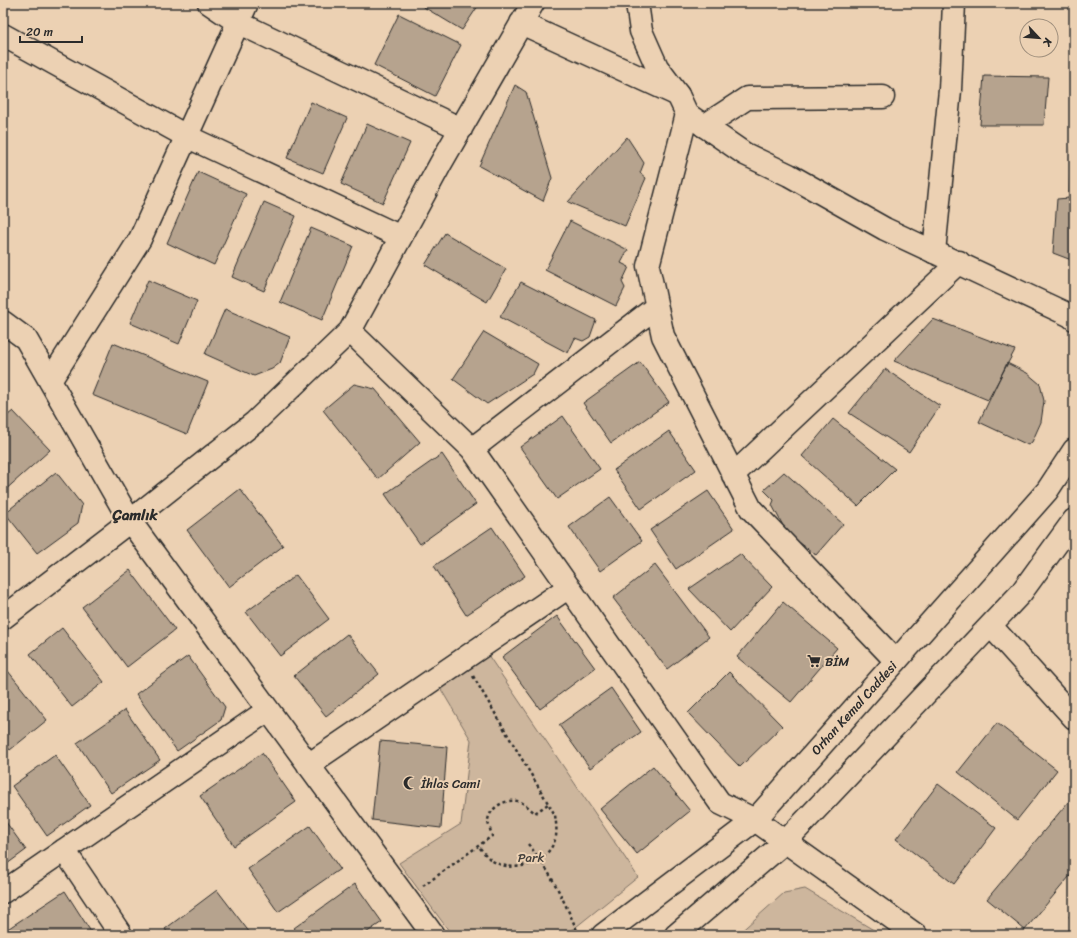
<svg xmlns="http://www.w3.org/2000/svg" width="1077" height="938" font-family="Sriracha,sans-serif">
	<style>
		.green { fill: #cdb69d; stroke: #7c7064 }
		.building { fill: #b6a38e; stroke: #2b2b2b }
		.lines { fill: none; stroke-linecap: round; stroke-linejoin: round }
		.minor-casing { stroke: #2b2b2b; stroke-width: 25 }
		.tertiary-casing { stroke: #2b2b2b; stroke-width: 25 }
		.secondary-casing { stroke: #2b2b2b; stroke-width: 25 }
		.path { stroke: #2b2b2b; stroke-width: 2.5; stroke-dasharray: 3 3; stroke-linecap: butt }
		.minor { stroke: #ecd1b3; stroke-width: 22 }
		.tertiary { stroke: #ecd1b3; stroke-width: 22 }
		.secondary { stroke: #ecd1b3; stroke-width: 22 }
		.labels { text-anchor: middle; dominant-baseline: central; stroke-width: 4; stroke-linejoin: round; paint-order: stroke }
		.poi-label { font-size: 13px; fill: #2b2b2b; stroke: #ecd1b3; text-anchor: start }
		.street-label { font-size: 13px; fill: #2b2b2b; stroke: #ecd1b3 }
		.park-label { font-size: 13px; fill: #43403c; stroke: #ecd1b3 }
		.quarter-label { font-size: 15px; font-weight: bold; fill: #2b2b2b; stroke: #ecd1b3 }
	</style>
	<rect width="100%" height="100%" fill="#ecd1b3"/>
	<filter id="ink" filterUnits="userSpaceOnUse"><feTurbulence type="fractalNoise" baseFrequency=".025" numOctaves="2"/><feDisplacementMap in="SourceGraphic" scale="8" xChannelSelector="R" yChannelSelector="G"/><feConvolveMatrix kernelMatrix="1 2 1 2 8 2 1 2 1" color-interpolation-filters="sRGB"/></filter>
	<g filter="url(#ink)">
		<path class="green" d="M488,655L638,877L566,935H452L399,863L461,824L471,740L439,686Z
			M805,889L882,935H737L784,893Z"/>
		<path class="building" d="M417,3H480L462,30Z
			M399,14L461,45L435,96L374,65Z
			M984,76L1048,77L1044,125H980Z
			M515,85L526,92L552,178L543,201L479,166Z
			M311,102L347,118L323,173L287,158Z
			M1074,122V261L1053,253L1057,199L1069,198Z
			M367,124L410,143L383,203L341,184Z
			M627,137L644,163L640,173L646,178L625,226L568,202Z
			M198,172L246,194L214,265L167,243Z
			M264,202L296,216L264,291L232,277Z
			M570,221L628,250L621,263L629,267L622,282L625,288L616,306L545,270Z
			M311,228L353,246L322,320L280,302Z
			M445,233L506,269L487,302L425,265Z
			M148,280L197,301L179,344L130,323Z
			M521,282L596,320L590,337L583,341L575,338L568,353L500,317Z
			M225,309L290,337L280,363L272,369L254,376L205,354Z
			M933,319L1015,350L988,400L894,361Z
			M484,332L538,364L533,374L487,404L453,379Z
			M113,343L208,382L187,434L92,395Z
			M640,362L669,402L611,443L583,403Z
			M1007,363L1027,373L1040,384L1044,401L1041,422L1032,442L1028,445L979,422Z
			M885,369L940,406L909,452L849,413Z
			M354,384L375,389L420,442L378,479L323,410Z
			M13,411L50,450L3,492V419Z
			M563,416L600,469L557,499L520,447Z
			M833,419L895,469L858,506L802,456Z
			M669,431L696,470L641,509L614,470Z
			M442,454L476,504L420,544L385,494Z
			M56,472L82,505L78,523L37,553L5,513Z
			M784,472L843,524L816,555L787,533L772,505L774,500L764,490Z
			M240,489L283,546L229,587L187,530Z
			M708,491L734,529L676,569L650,530Z
			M610,497L642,541L600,571L569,527Z
			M492,527L525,576L466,615L434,566Z
			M740,554L772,587L730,632L689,589Z
			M655,565L709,637L667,669L613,598Z
			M130,570L175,630L127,667L82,607Z
			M296,575L329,619L280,656L246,612Z
			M783,602L837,648L791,702L737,657Z
			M557,616L595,668L540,709L502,657Z
			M62,628L104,682L72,707L30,654Z
			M347,634L379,674L326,716L294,676Z
			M188,656L225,707L221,720L177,751L136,694Z
			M8,671L47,720L10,750L3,742V675Z
			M729,672L782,726L740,767L688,713Z
			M611,688L641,732L590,768L559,725Z
			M125,710L160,760L111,793L77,743Z
			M997,723L1057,770L1017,820L958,772Z
			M380,741L447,747L441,828L372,820Z
			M262,753L296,802L234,846L200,796Z
			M55,755L90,805L47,836L12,786Z
			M653,766L690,811L637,854L600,809Z
			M938,784L996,828L954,884L896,839Z
			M1074,795V871L1025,930L987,899Z
			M3,818L26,850L3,867Z
			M310,826L340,869L278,912L248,869Z
			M355,884L382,922L363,935H299L294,928Z
			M217,890L250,933L247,935H169L165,929Z
			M65,891L93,935H9L6,930Z
			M1074,911V921L1069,917Z"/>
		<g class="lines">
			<g class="minor-casing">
				<path id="minor" d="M209,3L237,22L461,129
					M521,23L678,95
					M3,35L186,136L401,237
					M687,114L648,266L663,336L751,509L896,661
					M704,126L747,98L883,97
					M934,252L950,90L954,3
					M3,322L26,339L130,521L433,935
					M350,331L472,449L720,803L755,820
					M50,381L140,239L247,3
					M472,449L656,307
					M733,475L959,262
					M3,618L130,521L255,422L350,331L441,163L533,3
					M991,626L1074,718
					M308,765L569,587
					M64,850L121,935
					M3,892L268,710"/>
			</g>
			<g class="tertiary-casing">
				<path id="tertiary" d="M637,3L641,31L657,67L678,95L687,114L745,154L789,175L885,229L1071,316
					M755,820L916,935"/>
			</g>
			<g class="secondary-casing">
				<path id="secondary" d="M1071,316L1074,319
					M603,935L755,820L1047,491L1074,450
					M676,935L785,842L1021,593L1074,520"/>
			</g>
			<path class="path" d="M473,676L555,815C556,822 557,829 556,836C550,864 513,875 491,860C486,856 482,850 478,846
				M528,844C551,871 565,903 579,935
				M423,886L492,836C491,831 488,825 488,820C490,808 504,799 517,801C524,802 530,809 535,813L548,804"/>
			<use href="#minor" class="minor"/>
			<use href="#tertiary" class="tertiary"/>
			<use href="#secondary" class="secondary"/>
		</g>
	</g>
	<defs>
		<g id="supermarket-bare" transform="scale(1.08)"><path d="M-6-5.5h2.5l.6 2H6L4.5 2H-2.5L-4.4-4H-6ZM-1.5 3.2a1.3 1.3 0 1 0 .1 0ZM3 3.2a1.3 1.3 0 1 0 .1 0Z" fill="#2b2b2b" stroke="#ecd1b3" stroke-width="2.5" paint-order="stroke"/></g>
		<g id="mosque-bare" transform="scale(1.08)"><path d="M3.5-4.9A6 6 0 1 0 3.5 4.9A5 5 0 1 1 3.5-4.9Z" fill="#2b2b2b" stroke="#ecd1b3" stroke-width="2.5" paint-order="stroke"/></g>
	</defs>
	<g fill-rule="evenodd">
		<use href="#supermarket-bare" x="814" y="661"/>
		<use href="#mosque-bare" x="410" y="783"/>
	</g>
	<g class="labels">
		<g class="poi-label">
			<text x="825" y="661">BİM</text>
			<text x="421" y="783">İhlas Cami</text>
		</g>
		<g class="street-label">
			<text transform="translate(854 708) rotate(-48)">Orhan Kemal Caddesi</text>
		</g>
		<g class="park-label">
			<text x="531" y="857">Park</text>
		</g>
		<g class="quarter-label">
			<text x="135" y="515">Çamlık</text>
		</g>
	</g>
	<rect width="1077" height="938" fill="none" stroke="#ecd1b3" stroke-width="16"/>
	<rect x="8" y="8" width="1061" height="922" fill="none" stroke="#2b2b2b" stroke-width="1.5" filter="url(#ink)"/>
	<g transform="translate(1039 38) rotate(116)"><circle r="19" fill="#ecd1b3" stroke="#9f8f7d"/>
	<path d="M0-3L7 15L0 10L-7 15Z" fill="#2b2b2b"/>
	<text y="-6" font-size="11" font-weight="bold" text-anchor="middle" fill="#2b2b2b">K</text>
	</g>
	<path d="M20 36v6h62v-6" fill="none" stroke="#2b2b2b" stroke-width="2"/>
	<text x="26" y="36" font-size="12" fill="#2b2b2b" stroke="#ecd1b3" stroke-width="3" paint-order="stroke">20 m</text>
</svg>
